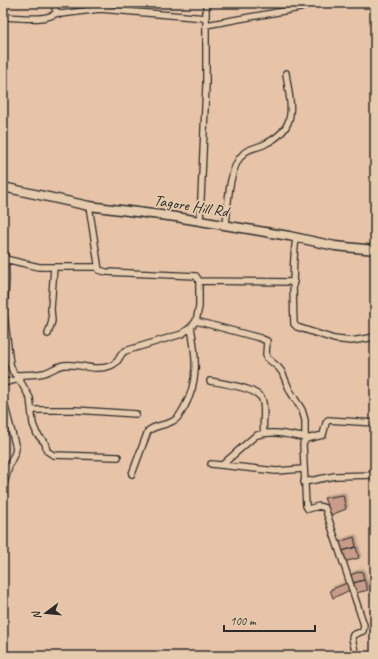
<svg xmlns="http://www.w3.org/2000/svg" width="378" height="659" font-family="Caveat,sans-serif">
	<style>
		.building { fill: #c89c88; stroke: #2b2b2b; filter: url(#shadow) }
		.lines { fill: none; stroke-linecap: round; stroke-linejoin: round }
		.street-casing { stroke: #2b2b2b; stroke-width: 8 }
		.secondary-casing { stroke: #2b2b2b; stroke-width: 11 }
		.street { stroke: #e6cbad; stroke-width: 5.5 }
		.secondary { stroke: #e6cbad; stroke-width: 8 }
		.labels { text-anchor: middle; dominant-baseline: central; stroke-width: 3.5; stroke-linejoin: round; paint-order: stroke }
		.street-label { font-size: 16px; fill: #2b2b2b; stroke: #e6cbad }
	</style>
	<defs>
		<filter id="shadow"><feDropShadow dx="2" dy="-2" stdDeviation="1" flood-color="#0004"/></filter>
	</defs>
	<rect width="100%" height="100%" fill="#e7c4a8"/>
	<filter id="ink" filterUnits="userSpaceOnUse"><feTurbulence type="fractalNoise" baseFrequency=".025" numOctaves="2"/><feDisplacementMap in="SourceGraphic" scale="8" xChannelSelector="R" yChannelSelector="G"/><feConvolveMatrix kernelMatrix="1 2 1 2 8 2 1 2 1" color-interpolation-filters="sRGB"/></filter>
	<g filter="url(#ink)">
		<path class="building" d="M343,495L346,509L331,515L324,498Z
			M354,537L356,547L342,551L339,542Z
			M356,547L359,558L344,562L342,551Z
			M362,571L364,580L353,583L350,575Z
			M364,580L368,590L356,593L353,583Z
			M347,583L350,590L333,598L330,590Z"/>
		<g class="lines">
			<g class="street-casing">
				<path id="street" d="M54,3C55,9 55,12 61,14L100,9L206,18
					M3,17C20,17 43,22 57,13
					M206,25L300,8L312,3
					M200,221L206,85V3
					M226,225C228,205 228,169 243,154C248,148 258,148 265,144C300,127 290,105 286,73
					M296,238C292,266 293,295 294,324L297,327L334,339L351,341L375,337
					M3,250L5,254L6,277L4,313L10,364L13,372L19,379L30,398L33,424L37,434L45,443L47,451L53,455L118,457
					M5,259L39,267H97
					M199,281L294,282
					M196,321L260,338L267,341L266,354L267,358L278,367L282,372L290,391L302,410L305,420V437
					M48,334L52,321L51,309L54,267
					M16,375C25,375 35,375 44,373C51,371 57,366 64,365C81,363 93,372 110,366C122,361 117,356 125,351L182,334L191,327L196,321L199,307V281L196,276L106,272L99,270L89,206
					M210,381C222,383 257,388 262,399C266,409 262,422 264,433
					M3,383L19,379
					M3,399L16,448L15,453L10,463L4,484
					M32,410H75L136,414
					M211,464L276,471L303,469
					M222,465L255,436C269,429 293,436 308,438
					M132,474L148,431C156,424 168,426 176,419C180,416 182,411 185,406C199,380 196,356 191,327
					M304,482L335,476L375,475
					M356,656L352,638L353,635L363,631L364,625L325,508L319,506L308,509L306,506L303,444L306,439L323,435L326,423L328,420L375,423"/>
			</g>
			<g class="secondary-casing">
				<path id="secondary" d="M3,187L89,206L176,217L289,236L335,246L375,250"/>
			</g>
			<use href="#street" class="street"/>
			<use href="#secondary" class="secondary"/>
		</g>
	</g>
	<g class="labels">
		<g class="street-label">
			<text transform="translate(191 206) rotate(9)">Tagore Hill Rd</text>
		</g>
	</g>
	<rect width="378" height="659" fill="none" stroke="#e6cbad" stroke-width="16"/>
	<rect x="8" y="8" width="362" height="643" fill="none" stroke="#2b2b2b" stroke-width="1.5" filter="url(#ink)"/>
	<g transform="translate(46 613) rotate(254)" stroke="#e6cbad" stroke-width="3" paint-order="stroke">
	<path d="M0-3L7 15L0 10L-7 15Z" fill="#2b2b2b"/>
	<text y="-6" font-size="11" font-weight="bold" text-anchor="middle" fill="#2b2b2b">N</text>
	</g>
	<path d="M224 625v6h91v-6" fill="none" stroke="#2b2b2b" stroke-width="2"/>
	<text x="230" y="625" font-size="12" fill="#2b2b2b" stroke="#e6cbad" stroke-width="3" paint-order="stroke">100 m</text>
</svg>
